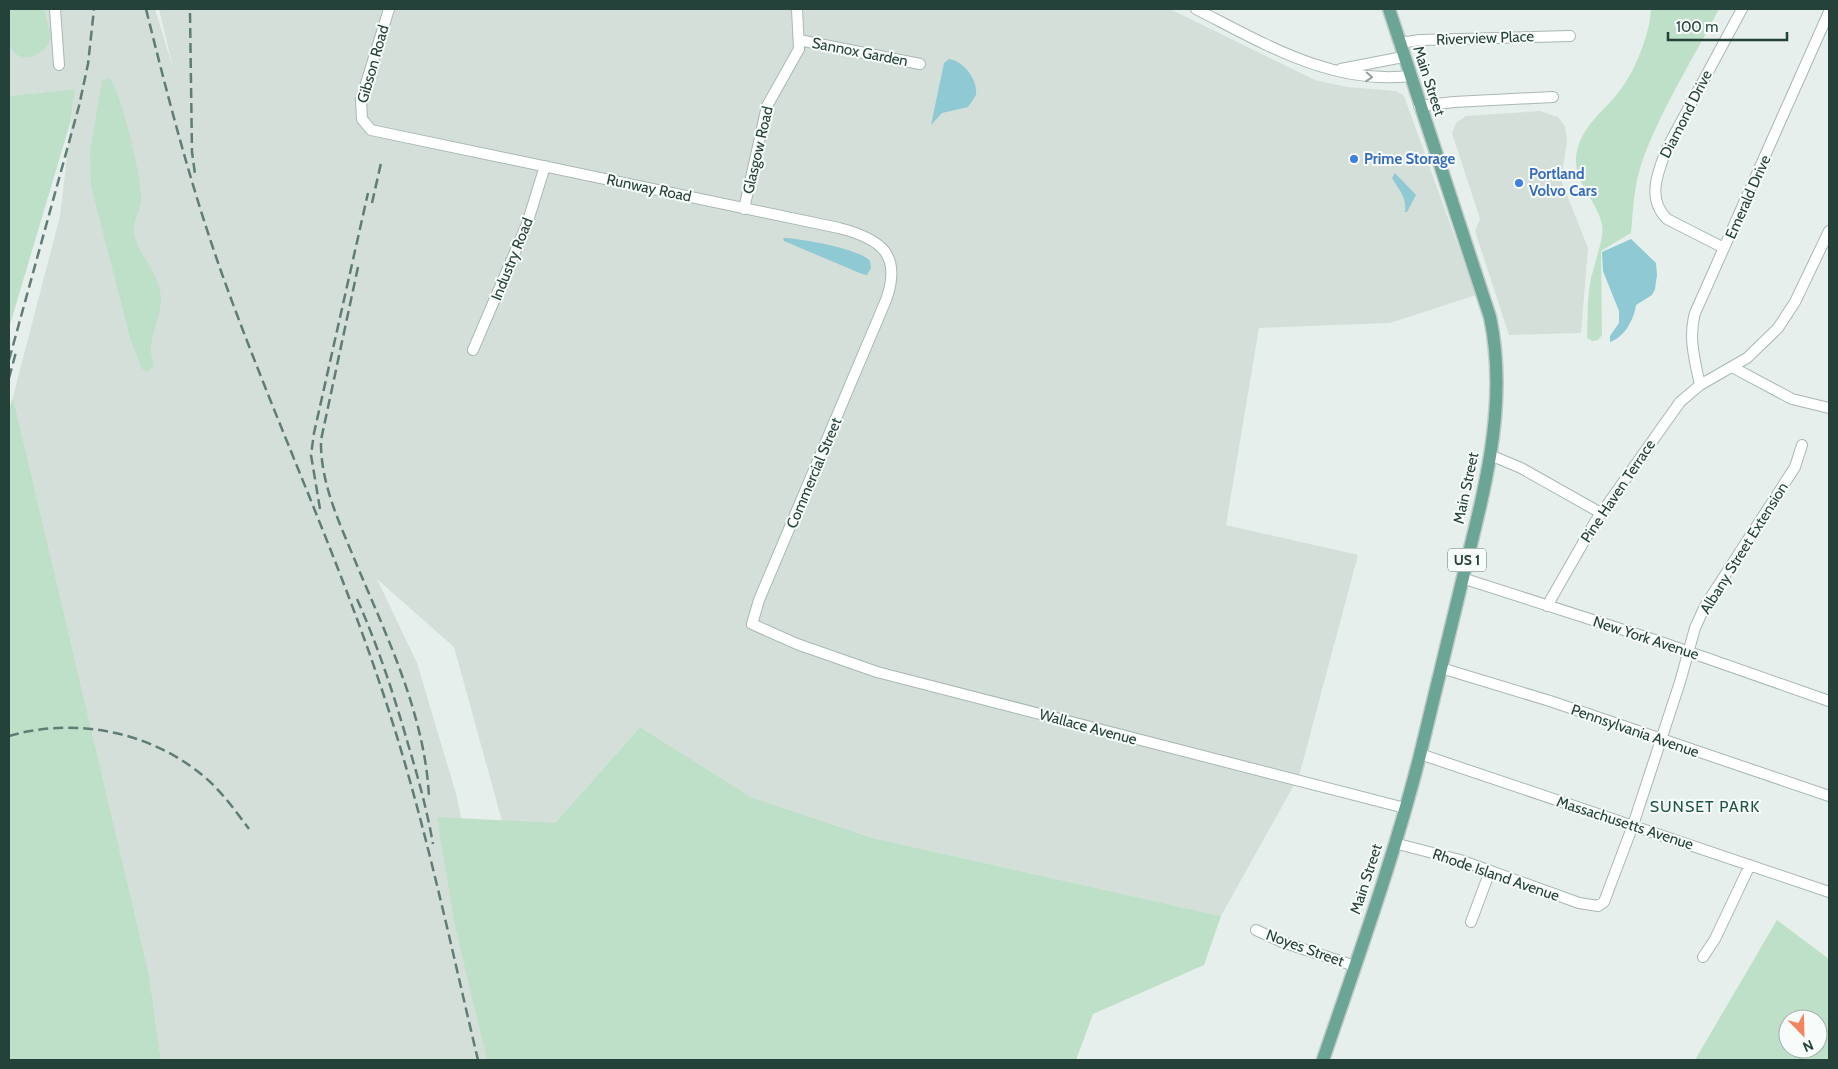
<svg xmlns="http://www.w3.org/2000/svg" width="1838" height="1069" font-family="Cabin,sans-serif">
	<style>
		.built { fill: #d4dfda }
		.green { fill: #bfe0c8; fill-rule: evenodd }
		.water { fill: #8ec9d4 }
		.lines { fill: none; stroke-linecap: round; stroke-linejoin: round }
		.minor-casing { stroke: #a8b8b2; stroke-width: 12 }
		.major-casing { stroke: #c2cac8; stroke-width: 15 }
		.minor { stroke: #fff; stroke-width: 10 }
		.major { stroke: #6aa596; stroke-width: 12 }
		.rail { stroke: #5f7d75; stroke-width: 2.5; stroke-dasharray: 10 5; stroke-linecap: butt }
		.oneway { stroke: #92a09c }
		.shop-dot { fill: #3f7fe0; stroke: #f7fbf9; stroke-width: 2 }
		.labels { text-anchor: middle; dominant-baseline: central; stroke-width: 4; stroke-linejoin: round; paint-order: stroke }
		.shield { fill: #f7fbf9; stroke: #637a73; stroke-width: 1 }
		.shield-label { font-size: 14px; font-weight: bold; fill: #24423a }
		.street-label { font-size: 15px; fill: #24423a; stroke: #f7fbf9 }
		.shop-label { font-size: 15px; font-weight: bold; fill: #366cbe; stroke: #f7fbf9; text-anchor: start }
		.neighbourhood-label { font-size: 16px; letter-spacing: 1px; fill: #1f5548; stroke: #f7fbf9 }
	</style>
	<rect width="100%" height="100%" fill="#e6efeb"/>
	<path class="built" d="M9,9H155L173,68L159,9H1170L1315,80L1347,87L1396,91L1404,96L1476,295L1390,323L1259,328L1226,525L1358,555L1299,776L1221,916L873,838L751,797L640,727L515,868L454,647L377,579L417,663L457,797L507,1060H161L149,974L13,397L60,216L75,89L9,96Z
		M1540,111L1558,117L1565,126L1567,141L1561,180L1588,248L1581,333L1509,335L1475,231L1480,219L1452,133L1456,123L1466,116Z"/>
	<path class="green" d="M9,9H44L51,35C50,49 31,63 17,55C14,53 12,49 9,46Z
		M1651,9H1719C1693,59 1661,109 1642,162C1634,185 1633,210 1631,233L1601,251L1602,335L1598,340L1592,341L1587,338C1588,320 1587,302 1590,284C1592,269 1605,238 1602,225C1597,199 1570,180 1577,151C1583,125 1602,113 1618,93C1634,74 1650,34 1651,9Z
		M109,78C121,90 144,184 141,203C139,213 133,221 134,232C137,255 161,274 161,299C161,316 152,331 151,347C150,353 153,360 154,366L148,372L142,369L131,341L91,186L90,152L102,80Z
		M75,89L71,120L9,328V96Z
		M13,397L149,974L161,1060H9V410Z
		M640,727L751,797L873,838L1221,916L1204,965L1093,1014L1076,1060H487L454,922L437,817L555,823Z
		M1777,920L1829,959V1060H1695ZM1788,1019H1818V1049H1788Z"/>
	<path class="water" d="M949,59C964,61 978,80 976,95L968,107L942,113L931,125L944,63Z
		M1395,173L1416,195L1407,212H1405C1407,197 1399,190 1392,178Z
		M783,238C799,238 861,249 870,261L871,268L867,275L862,274L784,241Z
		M1631,239L1656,263L1657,275L1655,289L1652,295L1636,305C1634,319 1625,337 1610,342V336L1619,323V311L1603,271L1602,252Z"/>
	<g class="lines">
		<g class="minor-casing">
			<path id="minor" d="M55,9L59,65
				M389,9L361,100L362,119L371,130L839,228C882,239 902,255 886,300L759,600L752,624L797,644L877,672L1405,808
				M1196,9C1263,43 1331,85 1410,76
				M799,40L920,64
				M1399,43L1420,40L1570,36
				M1341,69L1403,57
				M1419,106L1454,102L1553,97
				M744,209L767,106L799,49L797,9
				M1724,248L1667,219C1646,198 1658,172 1667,148L1742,9
				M473,350L527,224L545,166
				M1732,367L1792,399L1829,408
				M1700,385C1695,361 1688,338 1695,313L1829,12
				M1490,455L1521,468L1601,513
				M1462,578L1655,640L1829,701
				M1547,606L1595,522L1680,402L1700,385L1747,358L1778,328L1795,302L1829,231
				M1441,668L1550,701L1829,796
				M1420,754L1829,892
				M1394,843L1460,860L1579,903L1598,906L1604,902L1633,825L1680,682L1695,628L1705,606L1795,467L1802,445
				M1471,922L1490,871
				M1256,930L1282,942L1355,966
				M1703,957L1715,939L1750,865"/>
		</g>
		<g class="major-casing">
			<path id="major" d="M1323,1060C1357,960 1394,858 1420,755C1433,702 1446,648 1459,594C1480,504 1510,411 1490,317L1389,9"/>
		</g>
		<use href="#minor" class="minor"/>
		<use href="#major" class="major"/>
		<path class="rail" d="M146,9C170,106 195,202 230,296C278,426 336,553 380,684C422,807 448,934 478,1060
			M190,13L192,152L195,174
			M372,203L381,163
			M358,267L321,440C320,483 340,524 356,563C387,637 425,715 429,797
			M9,360L79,106L88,64L94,9
			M9,378L16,352
			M320,509L311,455L314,433L368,193
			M357,599C378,646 394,695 408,744C418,777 427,810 433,844
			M9,736C74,717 148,731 201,774C220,789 234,809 249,829"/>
	</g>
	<defs><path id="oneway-chevron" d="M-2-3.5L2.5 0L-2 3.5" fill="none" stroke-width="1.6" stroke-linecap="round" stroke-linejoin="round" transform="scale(1.25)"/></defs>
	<use class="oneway" href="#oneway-chevron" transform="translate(1369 77) rotate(4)"/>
	<g class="shop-dot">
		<circle cx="1354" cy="159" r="5"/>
		<circle cx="1519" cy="183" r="5"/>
	</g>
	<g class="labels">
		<rect class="shield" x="1448" y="548.5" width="38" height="23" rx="4"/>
		<g class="shield-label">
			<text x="1467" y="560">US 1</text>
		</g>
		<g class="street-label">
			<text transform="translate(1485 38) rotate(-2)">Riverview Place</text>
			<text transform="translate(860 52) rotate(11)">Sannox Garden</text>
			<text transform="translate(373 64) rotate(-74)">Gibson Road</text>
			<text transform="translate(1429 81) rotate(72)">Main Street</text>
			<text transform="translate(1686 114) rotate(-63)">Diamond Drive</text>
			<text transform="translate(758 150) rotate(-77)">Glasgow Road</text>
			<text transform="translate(649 188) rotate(12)">Runway Road</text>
			<text transform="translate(1748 197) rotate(-66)">Emerald Drive</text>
			<text transform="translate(512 259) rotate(-68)">Industry Road</text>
			<text transform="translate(814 473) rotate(-67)">Commercial Street</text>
			<text transform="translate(1466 488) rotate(-78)">Main Street</text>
			<text transform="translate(1618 491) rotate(-56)">Pine Haven Terrace</text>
			<text transform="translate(1744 548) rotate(-58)">Albany Street Extension</text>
			<text transform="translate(1646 638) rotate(18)">New York Avenue</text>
			<text transform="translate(1088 727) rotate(15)">Wallace Avenue</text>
			<text transform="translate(1635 731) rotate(19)">Pennsylvania Avenue</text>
			<text transform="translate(1625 823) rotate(18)">Massachusetts Avenue</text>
			<text transform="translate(1496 875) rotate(19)">Rhode Island Avenue</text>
			<text transform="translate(1366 879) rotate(-72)">Main Street</text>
			<text transform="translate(1305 948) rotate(20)">Noyes Street</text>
		</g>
		<g class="shop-label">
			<text x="1364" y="159">Prime Storage</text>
			<text x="1529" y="174">Portland<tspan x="1529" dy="17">Volvo Cars</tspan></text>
		</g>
		<g class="neighbourhood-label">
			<text x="1705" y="806">SUNSET PARK</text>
		</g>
	</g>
	<rect width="1838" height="1069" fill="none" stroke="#24423a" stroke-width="20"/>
	<g transform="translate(1803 1034) rotate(157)"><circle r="24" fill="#f7fbf9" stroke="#a3b1ad"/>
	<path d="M0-4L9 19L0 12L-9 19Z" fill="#f4845f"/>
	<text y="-8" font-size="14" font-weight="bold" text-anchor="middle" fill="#24423a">N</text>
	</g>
	<path d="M1668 32v8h119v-8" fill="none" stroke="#24423a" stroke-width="2.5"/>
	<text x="1676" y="32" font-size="15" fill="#24423a" stroke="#f7fbf9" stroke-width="4" paint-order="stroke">100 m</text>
</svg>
